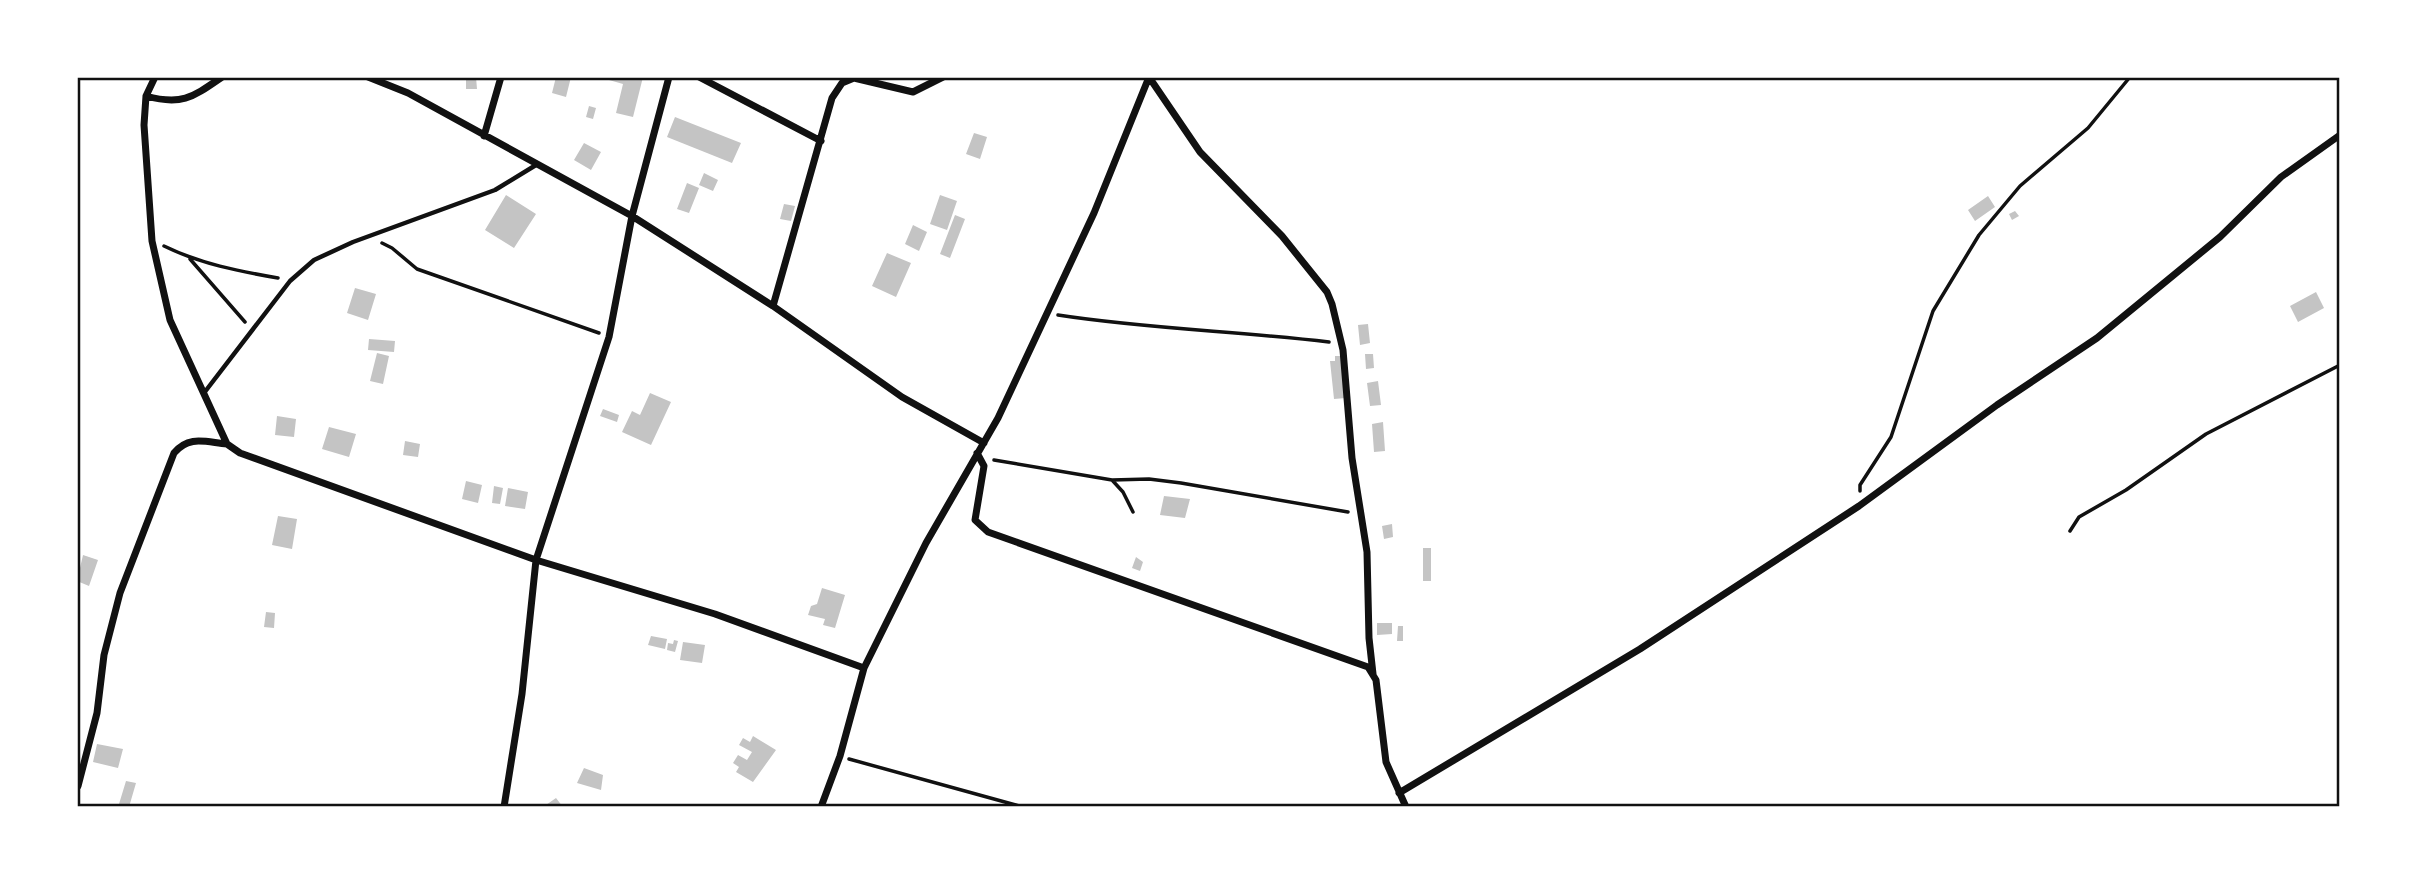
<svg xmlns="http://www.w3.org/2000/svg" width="2417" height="884" font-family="Bitter,serif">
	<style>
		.building { fill: #c4c4c4 }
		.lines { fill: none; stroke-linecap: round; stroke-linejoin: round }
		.path { stroke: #111; stroke-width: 3.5 }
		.service { stroke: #111; stroke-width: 4.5 }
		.minor { stroke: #111; stroke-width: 7 }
		.neatline { fill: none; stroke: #111; stroke-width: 2.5 }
	</style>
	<rect width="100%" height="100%" fill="#fff"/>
	<path class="building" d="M466,77H476L477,89H466Z
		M556,77H571L566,97L552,93Z
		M610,77H643L633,117L616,113L623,84L609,80Z
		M589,106L596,108L593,119L586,117Z
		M675,117L741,143L732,163L667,137Z
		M974,133L987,137L980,159L966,154Z
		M584,143L601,152L591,170L574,160Z
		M704,173L718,180L713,191L699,185Z
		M687,183L699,188L689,213L677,209Z
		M506,195L536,214L514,248L485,230Z
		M940,195L957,201L947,230L930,224Z
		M1988,196L1995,207L1975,221L1968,210Z
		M784,204L795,206L791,221L780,219Z
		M2015,211L2019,216L2012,220L2009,214Z
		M955,215L965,219L950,258L940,254Z
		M913,225L927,232L919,251L905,244Z
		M887,253L911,263L896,297L872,286Z
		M355,288L376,294L368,320L347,313Z
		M2316,292L2324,308L2298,322L2290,306Z
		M1368,324L1370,343L1360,345L1358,325Z
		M369,339L395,341L394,352L368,350Z
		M377,353L389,356L383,384L370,381Z
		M1365,354H1373L1374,368L1366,369Z
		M1335,356H1342L1346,398L1334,399L1330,361H1335Z
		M1378,381L1381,405L1370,406L1367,383Z
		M650,393L671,402L651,445L622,432L632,411L640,415Z
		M603,409L619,415L617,422L600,416Z
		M277,416L296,419L294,437L275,435Z
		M1383,422L1385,451L1374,452L1372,424Z
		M329,427L356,434L349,457L322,449Z
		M405,441L420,444L418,457L403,455Z
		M466,481L482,485L478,503L462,499Z
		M494,486L503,488L500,504L492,503Z
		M508,488L528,492L525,509L505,506Z
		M1164,496L1190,499L1185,518L1160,515Z
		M278,516L297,519L292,549L272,545Z
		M1392,524L1393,537L1384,539L1382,526Z
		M1423,548H1431V581H1423Z
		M83,555L98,560L89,586L77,581Z
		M1136,557L1143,562L1140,571L1132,568Z
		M822,588L845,595L835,628L823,625L825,619L808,615L811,606L817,604Z
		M266,612L275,613L274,628L264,627Z
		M1377,623H1392V634L1377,635Z
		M1398,626H1403V641H1397Z
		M651,636L667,639L665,649L648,645Z
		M674,640L678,641L675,652L667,650L668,643L673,644Z
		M683,642L705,645L702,663L680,660Z
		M753,736L776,750L753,782L736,772L739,767L733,763L738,755L747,760L752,752L739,745L743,738L750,742Z
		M97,744L123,749L118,768L93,762Z
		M584,768L603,775L601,790L577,783Z
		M126,781L136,783L129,807L119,804Z
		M556,798L563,807H543Z"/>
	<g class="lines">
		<path class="path" d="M382,243L392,248L417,269L599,333
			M164,246C201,264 238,271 278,278
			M190,259L245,322
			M1058,315C1148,329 1238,331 1329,342
			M994,460L1112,480L1123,492L1133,512
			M1112,480L1149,479L1181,483L1348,512
			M1860,491V485L1891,437L1933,311L1979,235L2020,186L2088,128L2130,77
			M2070,531L2079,517L2126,490L2206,434L2340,365
			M849,759L1023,807"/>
		<path class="service" d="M204,393L290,281L314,260L353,242L495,190L536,165"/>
		<path class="minor" d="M155,77L146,96L144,125L152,241L170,320L227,444L240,453L536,560L715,614L864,668
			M368,77L408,93L632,216L773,306L902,397L984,443
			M699,77L821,141
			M1149,77L1200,152L1282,236L1327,292L1332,304L1343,350L1352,458L1367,552L1369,638L1373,674
			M146,96C182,106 193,97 222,77
			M484,136L501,77
			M773,306L832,98L842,83L854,78L913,92L943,77
			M977,453L984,466L975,520L988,532L1368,667L1376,680L1386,762L1406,807
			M78,786L97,713L104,655L120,593L174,453C189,435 205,442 227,444
			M1399,793L1640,649L1859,506L1997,405L2097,338L2220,237L2281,177L2340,135
			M504,807L522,694L536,560L609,337L632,216L669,77
			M821,807L840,756L864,668L926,543L998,418L1094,213L1149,77"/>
	</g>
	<rect width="2417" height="884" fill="none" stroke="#ffffff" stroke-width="158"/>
	<rect x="79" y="79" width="2259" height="726" class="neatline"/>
</svg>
